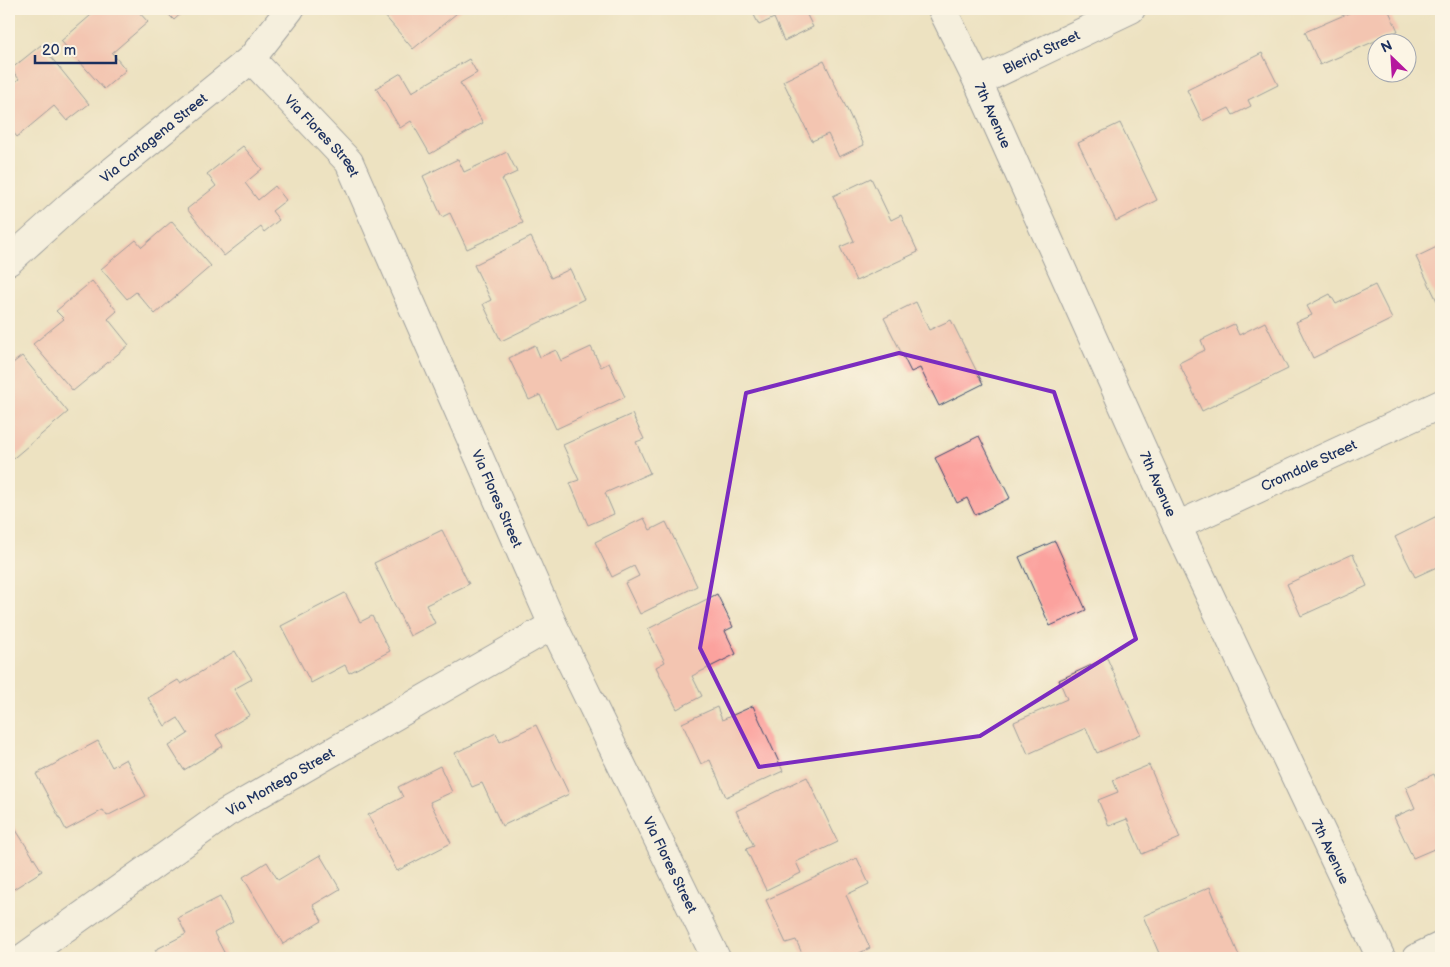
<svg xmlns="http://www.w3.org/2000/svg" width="1450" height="967" font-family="'Balsamiq Sans',sans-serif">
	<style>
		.building { fill: #fba29e }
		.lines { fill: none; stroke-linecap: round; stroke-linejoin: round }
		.minor-casing { stroke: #3a4a6d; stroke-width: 30 }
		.minor { stroke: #fff; stroke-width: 28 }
		.marked { fill: none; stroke: #7b2cbf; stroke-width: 4; stroke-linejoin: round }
		.labels { text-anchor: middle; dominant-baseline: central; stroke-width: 4; stroke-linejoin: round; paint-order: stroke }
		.street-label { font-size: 14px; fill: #1b2f5e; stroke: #fcf5e5 }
	</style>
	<rect width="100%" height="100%" fill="#fcf5e5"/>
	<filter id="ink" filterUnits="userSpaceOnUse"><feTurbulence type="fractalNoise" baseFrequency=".02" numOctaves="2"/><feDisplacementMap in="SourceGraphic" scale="10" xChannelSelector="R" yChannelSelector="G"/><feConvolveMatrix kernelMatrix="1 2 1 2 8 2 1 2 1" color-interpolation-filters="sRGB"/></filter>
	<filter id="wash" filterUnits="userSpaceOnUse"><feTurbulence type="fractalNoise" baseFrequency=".0096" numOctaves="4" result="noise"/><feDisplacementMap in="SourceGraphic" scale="20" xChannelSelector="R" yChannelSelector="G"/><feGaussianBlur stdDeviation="1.12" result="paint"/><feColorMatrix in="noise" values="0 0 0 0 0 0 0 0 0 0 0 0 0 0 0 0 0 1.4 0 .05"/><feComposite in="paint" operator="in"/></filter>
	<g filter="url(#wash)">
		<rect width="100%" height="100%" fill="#ede2c1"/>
		<g id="blocks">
			<path class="building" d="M98,9H136L148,22L112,53L126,70L104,89L61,41Z
				M163,9H186L174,20Z
				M379,9H462L413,49Z
				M751,9H804L813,27L784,41L774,18L759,25Z
				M1358,9H1388L1398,31L1320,65L1305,32Z
				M41,45L89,104L67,121L54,106L17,137L9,127V87L19,79L11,69Z
				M1262,53L1278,85L1248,100L1251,106L1233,115L1229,108L1202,121L1187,90Z
				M469,59L477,73L460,83L483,123L430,154L411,121L400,128L376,88L401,73L412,92Z
				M824,61L864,145L839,157L828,134L812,141L783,81Z
				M1120,123L1157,200L1116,221L1078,143Z
				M243,146L262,169L245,183L258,200L275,186L286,200L272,211L279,220L264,232L261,227L224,256L187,209L216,186L207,174Z
				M507,152L517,172L502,179L523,223L467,249L450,213L442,217L423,176L458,159L464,172Z
				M871,178L891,220L901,215L918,252L856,281L840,247L854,241L833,196Z
				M172,221L211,266L155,314L136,292L127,299L101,269L136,240L142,247Z
				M531,237L551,278L570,269L584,299L562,310L563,311L501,341L483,304L491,300L474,265Z
				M1441,245V299L1437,301L1416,257Z
				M92,281L117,311L108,319L129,345L73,391L33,344L64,319L56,311Z
				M1375,285L1392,319L1313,358L1296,322L1312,315L1307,306L1330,294L1336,304Z
				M916,302L929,330L951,320L983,384L939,406L920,368L911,372L884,318Z
				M1265,322L1288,369L1202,411L1179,363L1205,350L1201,340L1234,324L1239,335Z
				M535,345L540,357L556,350L561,361L591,347L601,367L609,363L625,397L556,429L540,395L529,400L509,358Z
				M22,356L68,412L9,462V366Z
				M632,414L644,439L636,442L650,473L605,493L614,514L588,525L570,483L579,480L563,445Z
				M979,436L1010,498L975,515L967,498L957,503L935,458Z
				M1441,514V565L1415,577L1395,537Z
				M644,518L650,530L666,522L697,586L640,614L625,583L639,576L634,566L612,577L595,542Z
				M442,530L469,584L426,605L435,623L410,636L374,563Z
				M1055,541L1086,610L1050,626L1019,557Z
				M1353,554L1367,586L1301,616L1287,584Z
				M345,593L360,622L372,616L390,651L349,673L345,665L311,683L281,626Z
				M717,594L733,627L725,631L736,654L692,676L702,696L677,709L656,667L665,662L648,629Z
				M235,651L252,679L234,689L250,715L216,735L223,746L184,770L169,746L188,734L178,718L165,726L148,698L178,680L181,684Z
				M1107,658L1141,734L1097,753L1086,728L1028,754L1014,722L1067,699L1059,680Z
				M753,706L783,771L726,797L710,760L701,764L682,723L717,707L722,720Z
				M536,725L569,794L502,826L482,783L472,787L455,753L496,733L500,742Z
				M98,741L112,767L126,759L146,796L107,816L103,810L66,830L36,774Z
				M1149,765L1180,838L1142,854L1127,819L1109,826L1098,800L1118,792L1113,780Z
				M440,766L452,792L430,802L451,843L397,871L368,815L403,797L398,787Z
				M1434,774L1441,790V846L1413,858L1394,817L1415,808L1406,787Z
				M807,777L838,842L796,862L801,873L766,890L746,849L754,846L736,811Z
				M9,819L42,871L9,892Z
				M320,855L340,889L313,905L322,921L283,944L243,877L267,862L278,880Z
				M857,858L869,884L846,895L870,948L849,958H804L796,940L786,943L766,900Z
				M1210,887L1240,958H1161L1143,916Z
				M220,897L233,922L214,933L227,958H160L155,950L186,934L178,918Z"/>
		</g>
	</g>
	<g filter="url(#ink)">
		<use href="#blocks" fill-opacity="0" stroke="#3a4a6d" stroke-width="1"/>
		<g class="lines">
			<g class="minor-casing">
				<g id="minor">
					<path id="s1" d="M942,9L978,82L1177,526L1381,958"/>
					<path id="s2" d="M251,59L349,162L553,625L716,958"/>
					<path id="s3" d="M978,82L1131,9"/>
					<path id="s4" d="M9,261L72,204L251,59L290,9"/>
					<path id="s5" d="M1177,526L1441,404"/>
					<path id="s6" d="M23,958L226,813L553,625"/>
					<path d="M1416,958L1441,946"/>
				</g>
			</g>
			<use href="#minor" class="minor"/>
		</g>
	</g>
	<path d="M0 0H1450V967H0ZM899,353L1054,392L1136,639L980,736L759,767L700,648L746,393Z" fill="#ede2c1" fill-opacity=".55" fill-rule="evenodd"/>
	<path class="marked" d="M899,353L1054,392L1136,639L980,736L759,767L700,648L746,393Z"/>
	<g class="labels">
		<g class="street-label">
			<text stroke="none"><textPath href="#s3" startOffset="70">Bleriot Street</textPath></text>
			<text stroke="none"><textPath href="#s1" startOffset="118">7th Avenue</textPath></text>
			<text stroke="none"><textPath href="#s2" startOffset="105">Via Flores Street</textPath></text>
			<text stroke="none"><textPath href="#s4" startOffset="190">Via Cartagena Street</textPath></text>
			<text stroke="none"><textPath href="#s5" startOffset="145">Cromdale Street</textPath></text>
			<text stroke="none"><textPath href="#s1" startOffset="522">7th Avenue</textPath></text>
			<text stroke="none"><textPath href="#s2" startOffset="510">Via Flores Street</textPath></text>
			<text stroke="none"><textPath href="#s6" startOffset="312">Via Montego Street</textPath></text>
			<text stroke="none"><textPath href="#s1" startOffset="928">7th Avenue</textPath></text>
			<text stroke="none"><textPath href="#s2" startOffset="915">Via Flores Street</textPath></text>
		</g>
	</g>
	<rect width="1450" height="967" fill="none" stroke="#fcf5e5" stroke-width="30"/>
	<g transform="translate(1392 58) rotate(335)"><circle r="24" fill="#fcf5e5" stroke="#a2a6af"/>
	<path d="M0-4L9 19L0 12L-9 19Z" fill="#b5179e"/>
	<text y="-8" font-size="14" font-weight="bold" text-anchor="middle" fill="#1b2f5e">N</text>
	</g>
	<path d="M35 55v8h81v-8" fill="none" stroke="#1b2f5e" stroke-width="2.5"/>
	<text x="42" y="55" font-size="15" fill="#1b2f5e" stroke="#fcf5e5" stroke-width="4" paint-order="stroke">20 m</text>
</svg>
